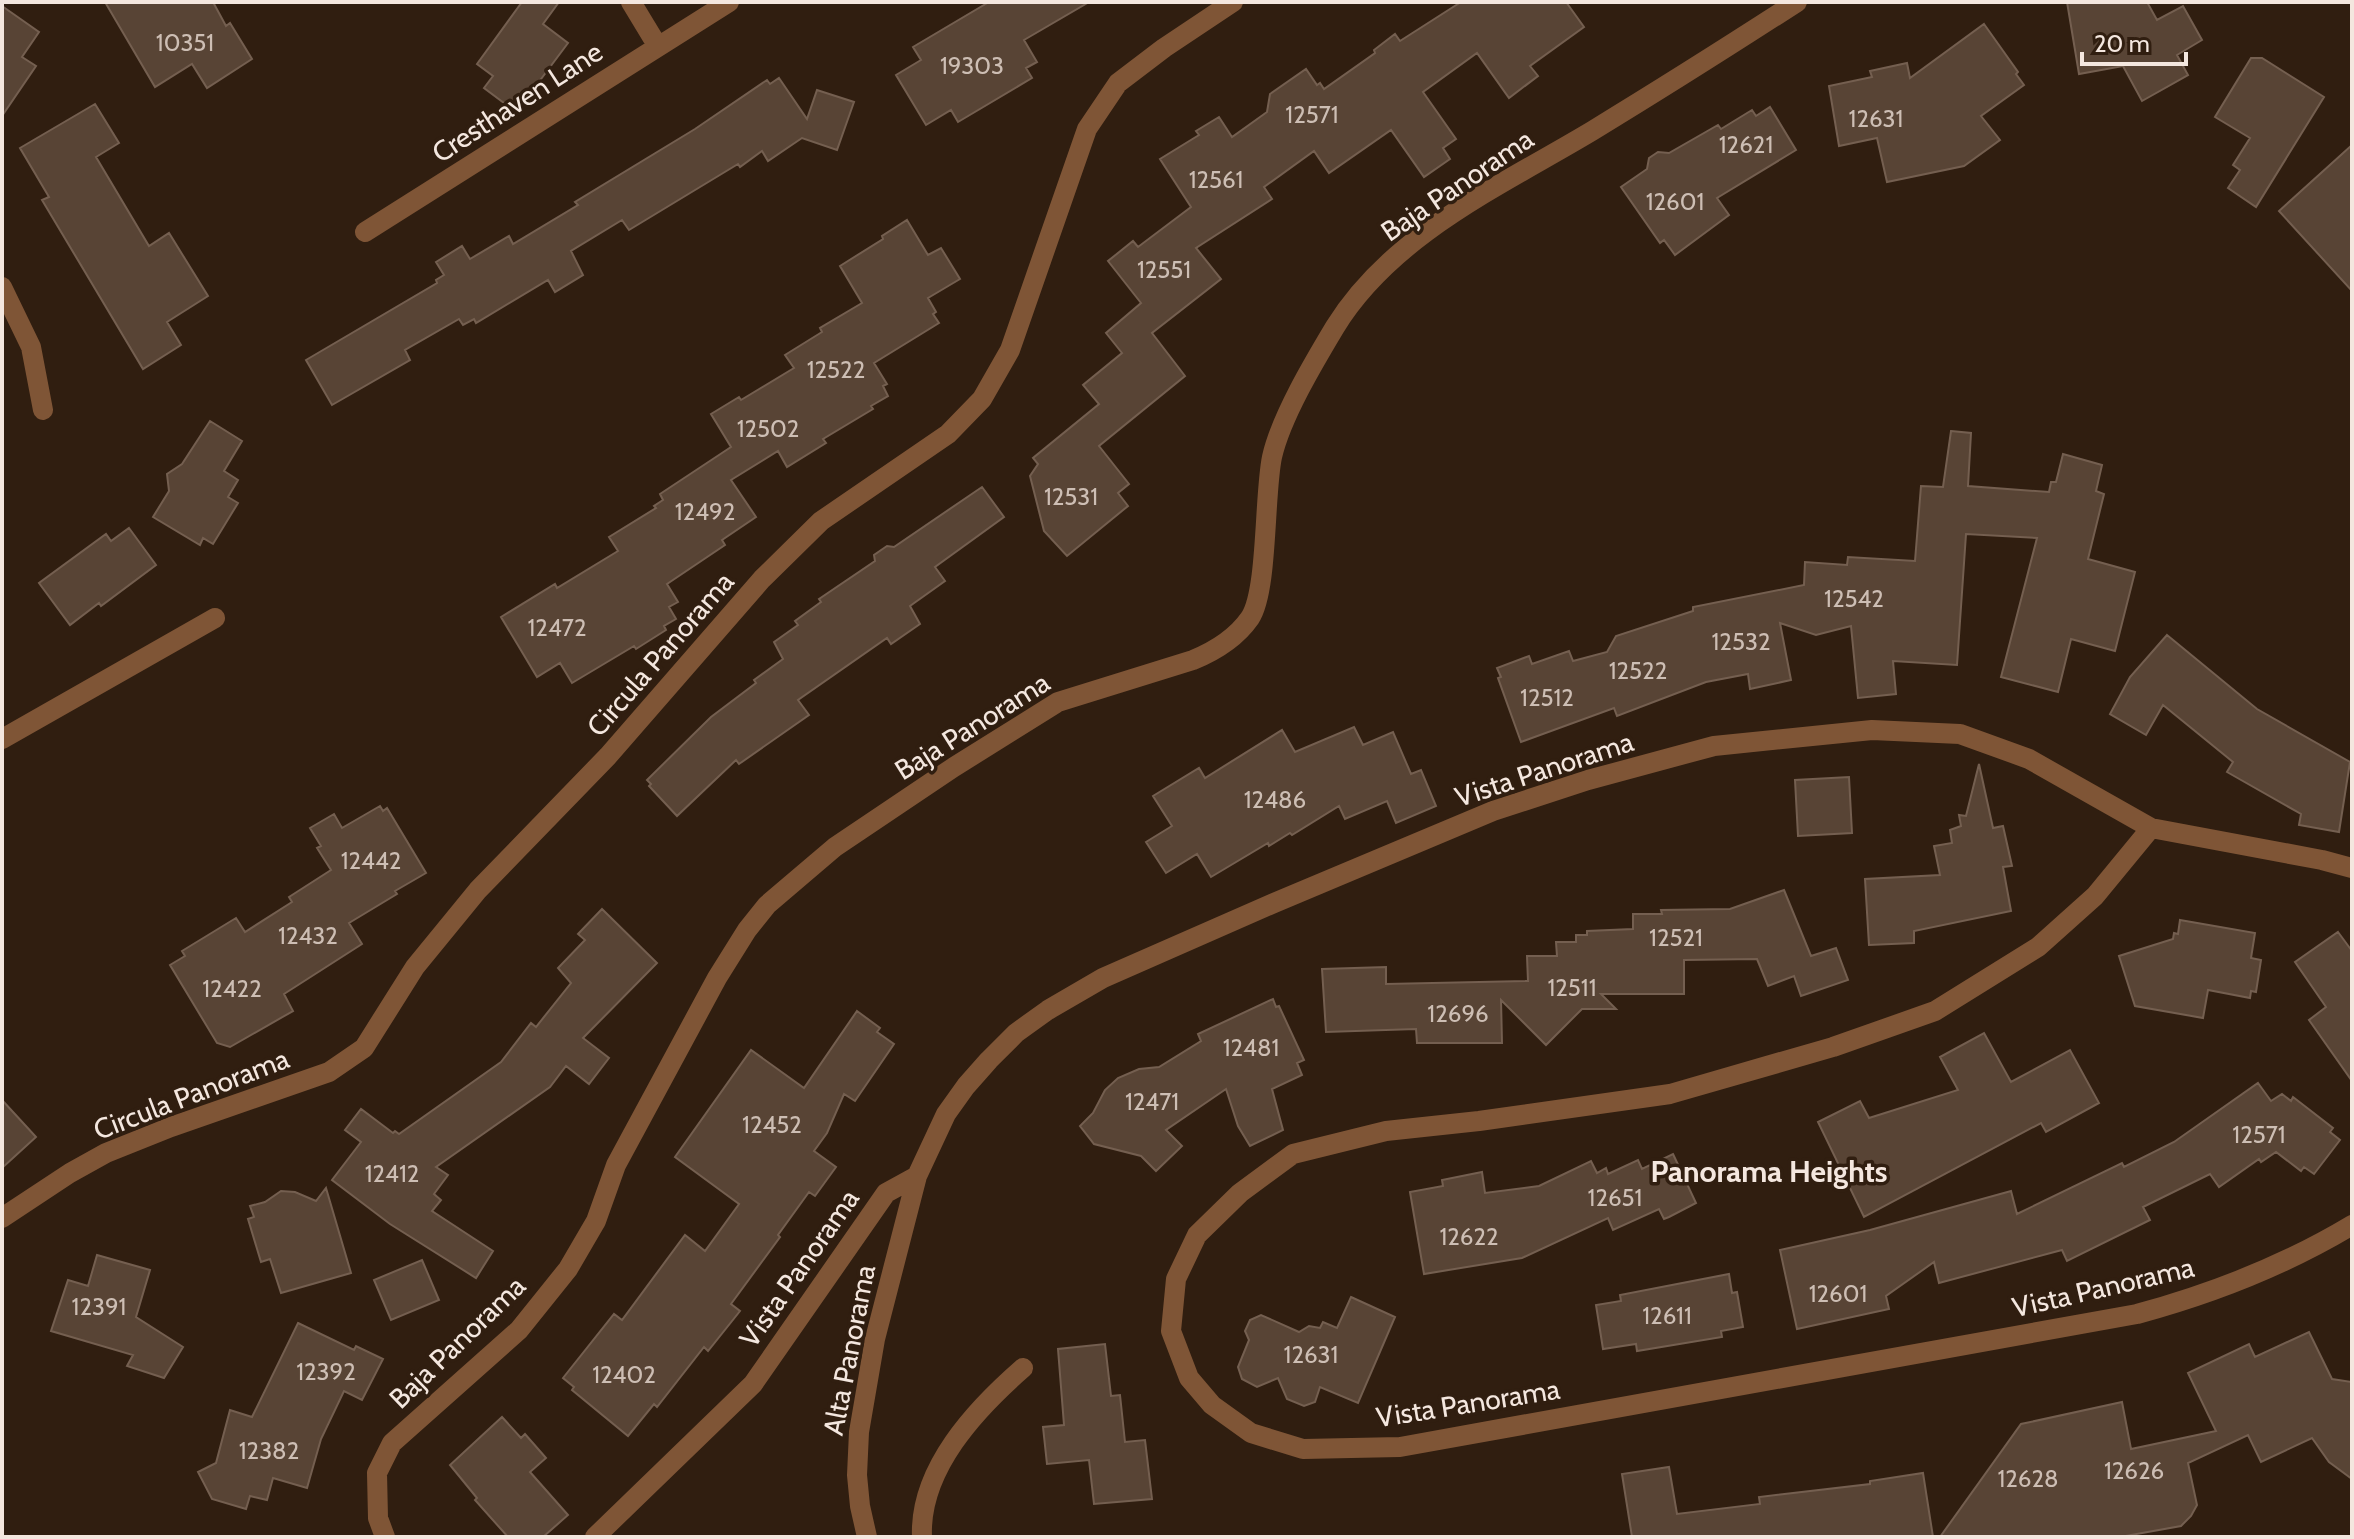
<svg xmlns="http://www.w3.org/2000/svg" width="2354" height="1539" font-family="Cabin,sans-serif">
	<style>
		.building { fill: #584435; stroke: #745f50; stroke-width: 2 }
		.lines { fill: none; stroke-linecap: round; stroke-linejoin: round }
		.service { stroke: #7f5536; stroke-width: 20 }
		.minor { stroke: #7f5536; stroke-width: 20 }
		.labels { text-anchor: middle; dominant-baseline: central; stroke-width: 7; stroke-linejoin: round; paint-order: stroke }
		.number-label { font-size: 24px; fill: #cdbeb4 }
		.street-label { font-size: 28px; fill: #f4e7df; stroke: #301e10 }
		.neighbourhood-label { font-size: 30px; font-weight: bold; fill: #f4e7df; stroke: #301e10 }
	</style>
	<rect width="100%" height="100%" fill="#301e10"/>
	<path class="building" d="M105,2H213L226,26L230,23L252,59L207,88L192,64L155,87Z
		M522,2H559L543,24L568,43L526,99L522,96L512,109L484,88L493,76L477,64Z
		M989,2H1089L1024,40L1037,62L1026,68L1032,78L958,122L951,110L926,125L896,75L921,60L913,47Z
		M1461,2H1566L1584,27L1530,66L1538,76L1509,98L1477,53L1423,92L1456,139L1443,148L1450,159L1424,177L1391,130L1329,173L1314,151L1264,187L1272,199L1196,248L1221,279L1152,333L1185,376L1099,446L1129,484L1118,493L1128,506L1067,556L1044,531L1030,476L1038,464L1033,458L1099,404L1083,385L1122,353L1106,333L1141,303L1108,261L1133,241L1138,247L1191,207L1160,159L1199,135L1196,131L1219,117L1232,137L1267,112L1270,94L1306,69L1317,85L1320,83L1324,89L1375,53L1374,50L1395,34L1400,41Z
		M2067,2H2147L2157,20L2183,6L2202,40L2177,55L2188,75L2142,101L2123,66L2079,74Z
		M2,6L39,32L22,57L36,66L2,116Z
		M1984,24L2018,72L2016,74L2024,85L1981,116L2000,140L1964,166L1887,182L1877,138L1839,146L1829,86L1872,77L1870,71L1907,63L1910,78Z
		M2251,58H2262L2324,97L2256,207L2228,188L2240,170L2233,165L2250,138L2215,117Z
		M779,78L807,119L817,90L854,102L837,150L802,138L768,161L762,151L740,167L738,164L629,230L622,220L571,251L583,275L555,292L548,280L476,323L474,319L463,325L459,319L405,350L410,360L332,405L306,360L437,283L436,280L444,275L436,262L462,246L470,259L509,236L513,244L578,205L575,202L695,129L767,80L770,84Z
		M95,104L119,143L96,157L149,246L169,233L208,296L167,322L181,345L143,369L42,200L49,197L20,148Z
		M1770,107L1796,150L1717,198L1729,215L1675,255L1664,240L1660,243L1621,187L1647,169L1649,158L1658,152L1669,153L1718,125L1721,129L1752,110L1756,116Z
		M2352,145V291L2279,211Z
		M907,220L928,255L941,248L960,279L928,298L936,312L933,314L939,323L874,363L887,384L883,386L888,396L871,406L873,409L823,439L826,443L787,467L778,451L731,480L756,517L722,540L725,545L667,584L678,602L669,607L676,619L664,626L666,630L636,649L634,646L572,683L560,663L537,677L501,617L555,584L557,588L618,551L609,537L656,508L654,506L663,500L660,494L731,447L711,414L739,397L741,400L794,368L785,355L822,332L820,328L862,303L840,266L883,239L882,236Z
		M210,421L242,441L224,471L238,480L228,497L238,503L213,544L203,538L200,545L153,517L169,491L167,474L182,464Z
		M1951,431L1971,433L1968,486L2049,492L2051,482H2056L2063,454L2102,465L2096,491L2104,494L2088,559L2135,572L2115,651L2071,639L2058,692L2001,677L2037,538L1966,534L1957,665L1893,661L1896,694L1858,698L1851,626L1816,635L1780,623L1791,680L1750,689L1748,674L1706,682L1617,716L1614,708L1521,742L1498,678L1501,677L1497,668L1529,656L1532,664L1569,651L1573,661L1607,652L1616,636L1693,611V607L1804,585L1805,562L1847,565L1848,557L1915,561L1921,486L1943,487Z
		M982,487L1004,517L935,567L945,581L910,606L920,624L891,644L887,638L798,700L809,715L739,764L736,760L677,816L649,786L651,784L647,780L711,717L756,683L754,680L783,659L774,642L798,625L795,621L821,602L819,599L875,561L874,555L887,546L894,547Z
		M129,528L156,565L101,606L99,603L70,625L39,583L106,534L111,541Z
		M2167,635L2257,709L2350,762L2339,832L2299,825L2301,814L2227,772L2233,762L2163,705L2146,735L2110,714L2130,677Z
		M1354,727L1363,745L1393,732L1411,774L1421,770L1436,806L1396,823L1387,801L1345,819L1339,806L1292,835L1290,833L1269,846L1268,843L1211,877L1197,854L1166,873L1146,842L1172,826L1153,796L1199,768L1205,778L1282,730L1295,752Z
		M1979,764L1993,828L2003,826L2012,866L2003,867L2011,911L1914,931V943L1869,945L1865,879L1940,875L1934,846L1952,843L1950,830L1961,826L1959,815L1966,816Z
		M1849,777L1852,833L1798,836L1795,780Z
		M380,806L383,811L387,808L426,873L395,891L397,894L349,923L362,944L284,994L293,1011L230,1047L217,1043L170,965L185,956L182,951L236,918L245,932L292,902L289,897L331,870L317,848L321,846L310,828L334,814L342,828Z
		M1784,890L1811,956L1836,948L1848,980L1801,996L1794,976L1768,986L1757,959L1684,960V994H1601L1616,1009H1582L1546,1045L1501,1000L1502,1043H1417L1416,1029L1326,1032L1322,969L1386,967V984L1528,981L1527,956H1557L1556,942H1576V935H1587V931L1633,929V914H1662L1661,910L1730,909Z
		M602,909L657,963L583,1038L609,1058L589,1084L566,1066L550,1087L436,1167L448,1175L434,1194L441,1200L432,1211L493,1251L476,1278L390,1224L332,1180L361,1142L345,1130L361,1109L393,1133L395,1131L399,1134L501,1062L531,1023L536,1027L571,983L558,968L585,940L578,934Z
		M2180,920L2255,933L2251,958L2261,960L2256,992L2251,991L2250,998L2208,990L2203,1018L2135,1006L2119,956L2173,939L2174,933L2178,934Z
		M2338,932L2352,951V1081L2309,1020L2326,1007L2295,962Z
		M1273,999L1276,1007L1279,1006L1304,1060L1297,1063L1302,1075L1272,1089L1283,1130L1250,1146L1238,1126L1226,1089L1166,1130L1182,1146L1156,1171L1141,1156L1094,1144L1080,1126L1093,1113L1105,1090L1118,1078L1139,1069L1159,1067L1201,1041L1198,1034Z
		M857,1011L880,1028L877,1032L894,1044L855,1101L844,1094L827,1133L814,1151L836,1167L815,1196L809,1192L778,1235L780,1237L731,1304L740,1311L708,1351L704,1347L657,1407L654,1404L628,1436L572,1390L574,1387L563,1378L614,1314L622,1320L685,1235L705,1251L739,1204L675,1157L751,1050L804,1088Z
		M1984,1033L2011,1082L2070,1050L2099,1103L2046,1132L2041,1123L1864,1217L1818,1122L1860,1101L1869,1118L1958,1090L1940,1057Z
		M2258,1083L2271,1101L2282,1094L2291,1101L2293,1097L2333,1128L2330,1132L2340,1140L2314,1174L2304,1167L2301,1171L2276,1152L2261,1162L2259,1159L2219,1187L2210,1174L2143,1207L2150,1220L2067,1261L2062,1250L1939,1283L1934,1262L1886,1296L1889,1309L1797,1329L1780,1250L1870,1230L2011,1191L2017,1214L2122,1163L2124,1167L2174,1142Z
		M2,1100L36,1137L2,1168Z
		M1673,1154L1696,1203L1669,1217L1664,1219L1659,1209L1613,1230L1608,1218L1522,1258L1424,1274L1410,1192L1443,1186L1442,1180L1482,1172L1485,1193L1539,1186L1591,1161L1597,1173L1606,1168L1608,1174L1638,1160L1642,1169Z
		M326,1188L351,1273L281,1293L270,1259L261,1262L248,1219L254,1217L250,1206L265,1202L281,1191L295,1192L316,1201Z
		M97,1255L150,1270L136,1317L183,1347L164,1378L127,1366L133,1355L51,1331L68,1280L88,1286Z
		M422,1260L439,1300L391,1320L374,1280Z
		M1729,1274L1732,1293L1737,1292L1743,1327L1721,1331L1722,1337L1637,1351L1636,1344L1603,1349L1596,1305L1621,1301L1620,1295Z
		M1351,1297L1395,1317L1358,1403L1320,1387L1315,1402L1304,1406L1287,1399L1278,1378L1257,1387L1242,1379L1238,1367L1249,1340L1245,1331L1250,1320L1261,1315L1299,1332L1309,1326L1320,1328L1323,1322L1337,1328Z
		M298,1323L354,1350L356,1346L383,1359L362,1400L344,1391L321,1439L307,1488L273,1478L267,1500L250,1496L246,1509L212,1499L198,1472L216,1463L230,1410L252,1417Z
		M2309,1332L2332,1379L2352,1382V1479L2329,1462L2312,1438L2261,1462L2248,1435L2188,1463L2197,1505L2191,1516L2181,1526L2120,1537H1940L2021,1424L2122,1402L2131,1449L2216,1431L2188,1373L2249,1344L2255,1357Z
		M1105,1344L1111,1396L1120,1395L1125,1442L1145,1440L1152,1499L1094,1504L1089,1460L1047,1464L1043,1427L1064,1425L1058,1349Z
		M502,1417L521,1438L525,1434L546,1458L530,1472L568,1515L543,1537H508L475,1500L477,1498L450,1465Z
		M1669,1467L1677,1514L1760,1504L1759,1497L1870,1484V1481L1923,1473L1933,1537H1632L1622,1474Z"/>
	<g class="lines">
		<path class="service" d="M922,1537C919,1469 976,1409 1023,1368"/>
		<path class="minor" d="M631,2L657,45
			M365,232L729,2
			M2,287L31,347L43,410
			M2,739L215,618
			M2151,828L2095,896L2038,947L1935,1011L1833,1047L1670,1094L1479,1121L1386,1131L1293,1154L1240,1193L1197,1235L1176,1279L1171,1331L1189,1378L1212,1405L1251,1433L1303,1449L1400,1447L2137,1314C2211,1294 2287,1264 2352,1225
			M2,1218L70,1173L106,1153L171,1127L329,1072L364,1048L415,967L478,890L608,756L762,579L821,521L948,434L982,399L1010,350L1087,129L1118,83L1164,48L1233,2
			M385,1537L378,1518L377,1473L392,1443L519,1330L568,1269L596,1221L616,1165L717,978L747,930L767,905L835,847L954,767L1058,702L1193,660C1215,651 1236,638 1250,618C1268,591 1264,495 1272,457C1281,417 1314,362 1335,327C1392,234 1502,185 1592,131C1661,89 1729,46 1797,2
			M595,1537L753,1384L886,1193L917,1176L946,1114L966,1086L989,1060L1016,1033L1048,1010L1103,978L1274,903L1493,811L1588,780L1714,746L1872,730L1960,734L2029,759L2151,828L2322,860L2352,868
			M867,1537L860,1506L857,1475L859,1432L875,1339L917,1176"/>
	</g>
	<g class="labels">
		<g class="number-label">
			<text x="185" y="42">10351</text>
			<text x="972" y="65">19303</text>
			<text x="1312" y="114">12571</text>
			<text x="1876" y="118">12631</text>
			<text x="1746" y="144">12621</text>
			<text x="1216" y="179">12561</text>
			<text x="1675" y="201">12601</text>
			<text x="1164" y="269">12551</text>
			<text x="836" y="369">12522</text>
			<text x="768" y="428">12502</text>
			<text x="1071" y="496">12531</text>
			<text x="705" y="511">12492</text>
			<text x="1854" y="598">12542</text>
			<text x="557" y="627">12472</text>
			<text x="1741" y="641">12532</text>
			<text x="1638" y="670">12522</text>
			<text x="1547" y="697">12512</text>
			<text x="1275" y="799">12486</text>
			<text x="371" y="860">12442</text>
			<text x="308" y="935">12432</text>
			<text x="1676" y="937">12521</text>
			<text x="1572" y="987">12511</text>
			<text x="232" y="988">12422</text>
			<text x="1458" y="1013">12696</text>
			<text x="1251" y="1047">12481</text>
			<text x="1152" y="1101">12471</text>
			<text x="772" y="1124">12452</text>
			<text x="2259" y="1134">12571</text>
			<text x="392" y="1173">12412</text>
			<text x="1615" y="1197">12651</text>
			<text x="1469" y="1236">12622</text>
			<text x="1838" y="1293">12601</text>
			<text x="99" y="1306">12391</text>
			<text x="1667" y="1315">12611</text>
			<text x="1311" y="1354">12631</text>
			<text x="326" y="1371">12392</text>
			<text x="624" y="1374">12402</text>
			<text x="269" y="1450">12382</text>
			<text x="2134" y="1470">12626</text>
			<text x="2028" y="1478">12628</text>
		</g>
		<g class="street-label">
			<text transform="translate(517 102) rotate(-33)">Cresthaven Lane</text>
			<text transform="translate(1457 185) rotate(-34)">Baja Panorama</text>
			<text transform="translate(660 654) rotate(-49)">Circula Panorama</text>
			<text transform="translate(972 726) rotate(-32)">Baja Panorama</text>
			<text transform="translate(1544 769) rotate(-18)">Vista Panorama</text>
			<text transform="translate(191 1094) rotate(-21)">Circula Panorama</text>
			<text transform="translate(799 1268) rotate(-55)">Vista Panorama</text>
			<text transform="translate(2103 1287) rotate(-13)">Vista Panorama</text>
			<text transform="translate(457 1342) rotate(-44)">Baja Panorama</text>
			<text transform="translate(849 1350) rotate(-79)">Alta Panorama</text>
			<text transform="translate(1468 1403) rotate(-9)">Vista Panorama</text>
		</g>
		<g class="neighbourhood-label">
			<text x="1769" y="1171">Panorama Heights</text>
		</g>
	</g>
	<rect width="2354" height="1539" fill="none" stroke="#f4e7df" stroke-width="8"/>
	<path d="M2082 52v12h104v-12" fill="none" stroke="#f4e7df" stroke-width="4"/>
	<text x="2094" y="52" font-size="24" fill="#f4e7df" stroke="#301e10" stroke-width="6" paint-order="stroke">20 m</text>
</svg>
